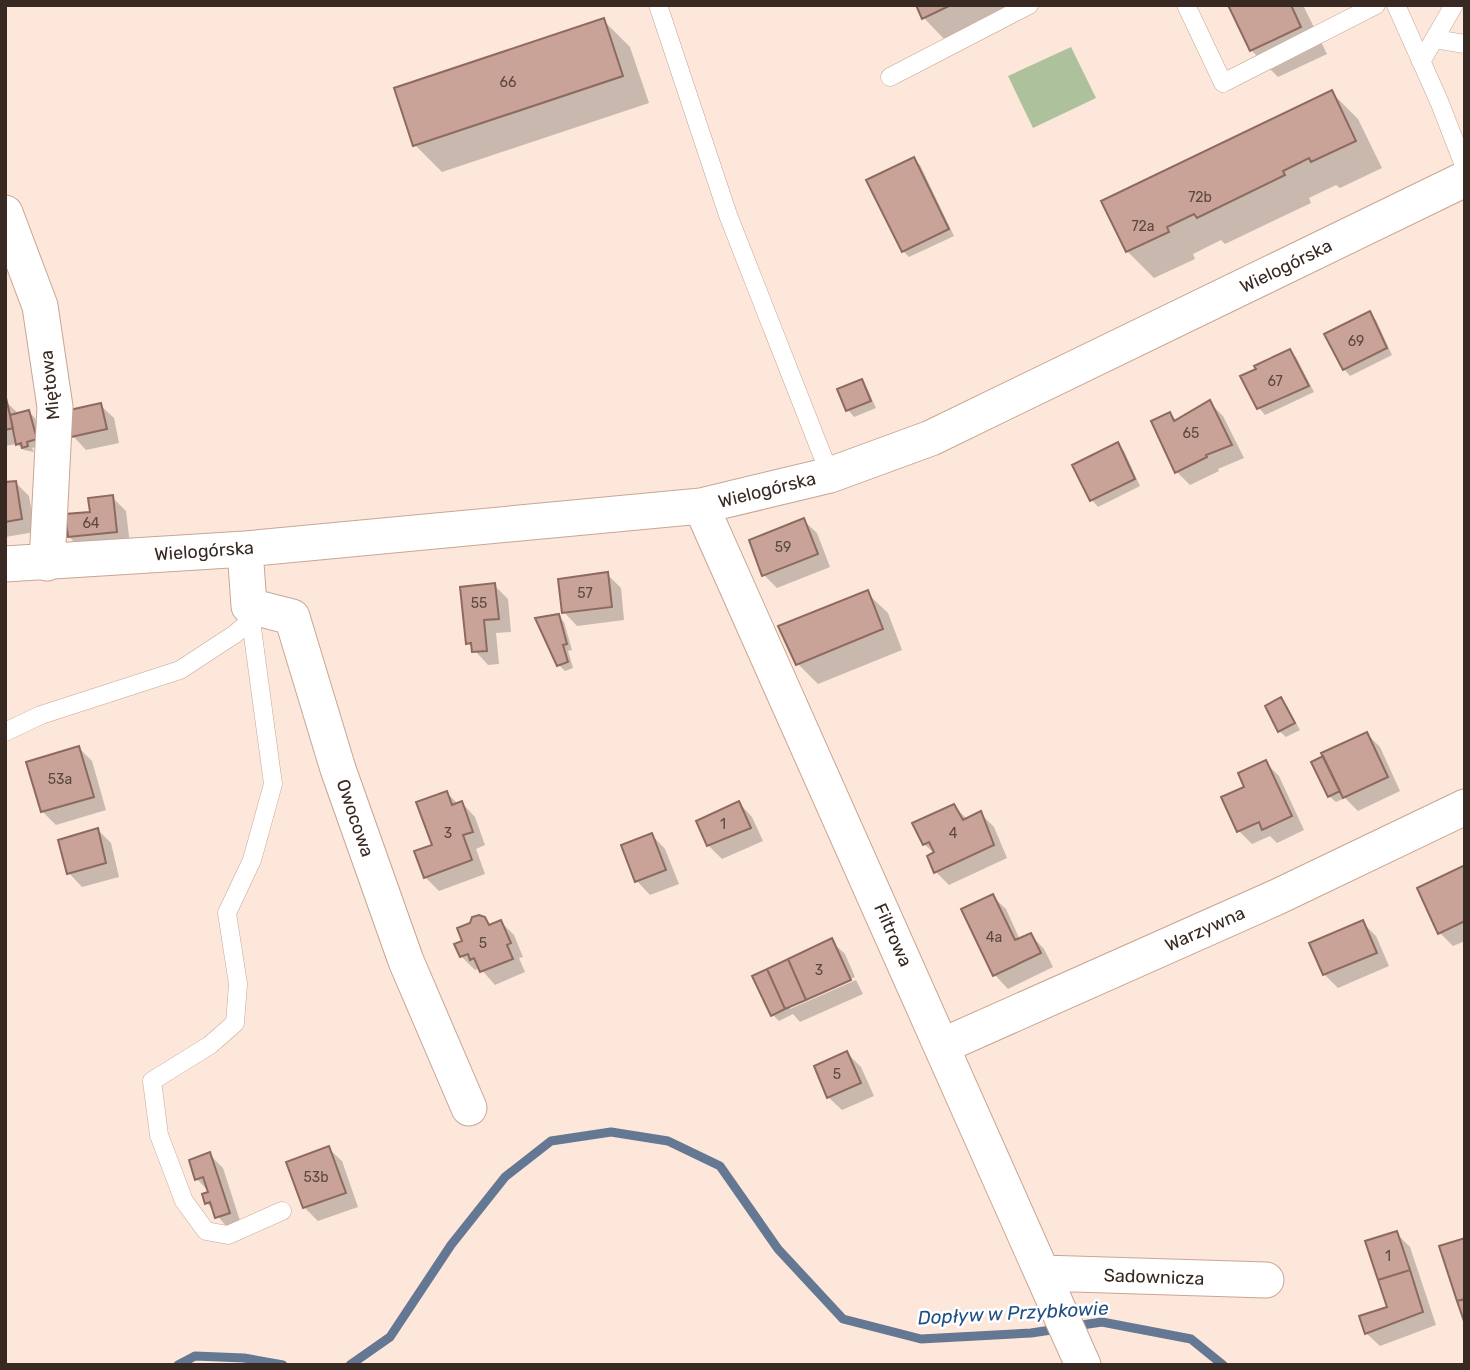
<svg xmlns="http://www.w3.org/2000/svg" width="1470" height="1370" font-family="Rubik,sans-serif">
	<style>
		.green { fill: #aec19d }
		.shadow { fill: #0003 }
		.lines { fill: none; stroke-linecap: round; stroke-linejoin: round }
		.stream { stroke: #647893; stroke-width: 9 }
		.building { fill: #c9a397; stroke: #8d6a5f; stroke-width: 2 }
		.lane-casing { stroke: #c8a692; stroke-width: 19 }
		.street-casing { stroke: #c8a692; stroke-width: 37 }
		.lane { stroke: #fff; stroke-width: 18 }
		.street { stroke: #fff; stroke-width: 35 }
		.labels { text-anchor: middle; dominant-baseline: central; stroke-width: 5; stroke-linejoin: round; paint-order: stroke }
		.number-label { font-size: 14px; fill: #5c483f }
		.street-label { font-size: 18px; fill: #382a22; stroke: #fff }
		.water-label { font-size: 19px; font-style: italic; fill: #204f84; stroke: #fff }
	</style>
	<rect width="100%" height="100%" fill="#fce7da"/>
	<path class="green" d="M1071,47L1096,98L1033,128L1008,76Z"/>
	<path class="shadow" d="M918,5H1013L944,39L924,18Z
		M1230,5H1303L1327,54L1278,77L1251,50Z
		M603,20L630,47L649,103L442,172L415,145Z
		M1331,92L1358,119L1382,168L1340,188L1336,185L1309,198L1311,203L1225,244L1221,240L1193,254L1195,259L1154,278L1127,251Z
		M913,159L920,165L954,236L909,257L903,251Z
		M1370,313L1376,320L1392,355L1350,376L1344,369Z
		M1290,351L1296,357L1314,392L1265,415L1259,408L1243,377Z
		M861,381L867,388L876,408L854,417L848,410Z
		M5,401L19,414L29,412L35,418L43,445L32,448L34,452L24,450L17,444L5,446Z
		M1210,403L1223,416L1244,458L1218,469L1219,471L1190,485L1176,471L1170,414L1177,421Z
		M100,405L114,418L119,443L86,450L73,436Z
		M1118,444L1124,451L1140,486L1098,507L1092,500L1074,465Z
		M15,482L29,496L35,532L5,537V484Z
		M112,497L126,511L130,545L83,550L69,537L92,513Z
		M803,520L817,533L830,567L777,588L764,575Z
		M607,574L621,588L624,620L577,626L564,612Z
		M494,585L508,599L511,632L496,633L499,664L488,665L468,643Z
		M867,593L888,613L902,650L818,684L797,663Z
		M558,616L564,622L572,650L568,651L573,668L565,671L559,665Z
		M1281,699L1287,706L1300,730L1286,737L1279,731Z
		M1367,734L1380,747L1400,791L1358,811L1345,798L1336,802L1329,796Z
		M79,748L92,761L106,810L56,825L42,811Z
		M1265,762L1279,776L1304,830L1277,843L1270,836L1252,844L1239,831L1247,787Z
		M447,793L458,804L462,803L475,817L485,845L476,849L485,874L439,891L425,877Z
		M739,803L752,817L763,841L722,859L708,845Z
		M954,806L968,820L980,813L994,827L1007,858L949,885L936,872L935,854L924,844Z
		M98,830L111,843L119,877L82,887L69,873Z
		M652,835L665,849L679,884L650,895L637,881L623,846Z
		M1465,867V941L1453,946L1440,933Z
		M992,896L1006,909L1020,940L1031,935L1044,949L1053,967L1008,989L995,975Z
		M484,918L492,926L501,922L514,935L523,957L519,958L525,972L495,985L480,968L475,970L461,956L465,942Z
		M1362,922L1376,936L1389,966L1338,988L1324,974L1311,944Z
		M831,941L845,954L855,977L790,1005V1009L856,980L863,994L800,1022L793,1014L779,1021L773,1015Z
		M847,1053L861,1067L874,1096L842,1110L828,1097Z
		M328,1148L342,1161L358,1207L318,1221L304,1207Z
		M209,1154L223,1168L242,1227L230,1231L207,1203L210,1193L197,1179Z
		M1396,1233L1410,1247L1436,1325L1380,1346L1366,1333L1389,1308Z"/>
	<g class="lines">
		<path class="stream" d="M1075,1326L1102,1322L1191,1339L1223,1365
			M178,1365L195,1356L244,1358L283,1365
			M350,1365L390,1337L451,1245L505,1177L551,1141L611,1132L668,1141L720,1166L778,1249L843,1319L921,1339L1031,1333L1058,1329"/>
	</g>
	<path class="building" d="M916,5H951L922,19Z
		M1228,5H1291L1301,27L1250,51Z
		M604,18L623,76L413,146L394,88Z
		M1332,90L1356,141L1311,162L1309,158L1283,171L1285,175L1197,218L1194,214L1167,227L1169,232L1126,252L1101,201Z
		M914,157L949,229L902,252L866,180Z
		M1370,311L1387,348L1343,370L1324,334Z
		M1290,349L1309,386L1257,409L1240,376L1256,369L1254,366Z
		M862,379L871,401L846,411L837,389Z
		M6,398L13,428L5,430V399Z
		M1210,400L1232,445L1206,455L1207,457L1175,473L1151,421L1170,412L1174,421Z
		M101,403L107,429L71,437L65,411Z
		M29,410L37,439L27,442L28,446L22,448L21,443L16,445L10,415Z
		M1118,442L1135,479L1090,501L1072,465Z
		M16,481L22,519L5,522V482Z
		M113,495L117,532L68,537L65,514L90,512L88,498Z
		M804,518L818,554L762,576L749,540Z
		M608,572L612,607L562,613L558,579Z
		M495,583L499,619L484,620L487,651L472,652L471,643L466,644L460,587Z
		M868,590L883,629L796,665L778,626Z
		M559,614L567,644L563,645L568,662L557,666L535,618Z
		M1281,697L1295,723L1278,732L1265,706Z
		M1367,732L1388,777L1343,798L1321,753Z
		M79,746L94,797L41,812L26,762Z
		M1323,756L1340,791L1328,797L1311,762Z
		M1266,760L1292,816L1262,830L1259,822L1237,832L1221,797L1244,787L1238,773Z
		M447,791L452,805L462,801L473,832L463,835L472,860L424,878L414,851L432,845L416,802Z
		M739,801L751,828L707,846L696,821Z
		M954,804L963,820L981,811L994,845L934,873L927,856L934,852L929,842L923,845L912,823Z
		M98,828L106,863L67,874L58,840Z
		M652,833L666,870L635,882L621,845Z
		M1465,865V921L1438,934L1417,888Z
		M993,894L1015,940L1031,933L1041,953L993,976L961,909Z
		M479,915L485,917L489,925L501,920L511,943L507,945L513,959L480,972L474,958L470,960L468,954L460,957L454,944L462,941L457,928L470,923L472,917Z
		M1363,920L1377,953L1323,975L1309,943Z
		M832,938L851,980L806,1000L788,959Z
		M788,959L806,1000L785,1009L767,969Z
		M767,969L785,1009L771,1016L752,976Z
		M847,1051L861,1083L827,1098L814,1066Z
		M329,1146L346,1193L303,1208L286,1162Z
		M210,1152L230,1213L215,1218L210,1202L205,1204L202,1194L208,1192L203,1177L195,1180L189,1160Z
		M1397,1231L1410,1270L1378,1280L1365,1241Z
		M1465,1238V1299L1457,1301L1439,1246Z
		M1410,1270L1423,1312L1365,1334L1359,1316L1387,1307L1378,1280Z
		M1465,1299V1324L1457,1301Z"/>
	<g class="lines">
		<g class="lane-casing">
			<path id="lane" d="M658,5L728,215L830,475
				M1186,5L1223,83L1376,5
				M1396,5L1439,101L1465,168
				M1434,39L1465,44
				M1421,62L1454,5
				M890,77L1029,5
				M249,606L273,784L252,860L227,913L238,984L235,1023L210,1045L152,1081L159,1135L184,1201L206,1231L228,1235L282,1211
				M5,732L41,715L180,670L235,634L251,620"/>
		</g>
		<g class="street-casing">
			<path id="street" d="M5,213L40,306L55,407L47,563
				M701,506L1083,1365
				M245,549L249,606L292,617L338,769L406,961L469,1108
				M5,564L245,549L701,506L830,475L931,438L1465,179
				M942,1046L1277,897L1465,807
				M1042,1273L1266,1280"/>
		</g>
		<use href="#lane" class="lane"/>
		<use href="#street" class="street"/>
	</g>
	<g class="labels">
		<g class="number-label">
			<text x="508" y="82">66</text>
			<text x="1200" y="197">72b</text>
			<text x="1143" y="226">72a</text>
			<text x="1356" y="341">69</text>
			<text x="1275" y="381">67</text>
			<text x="1191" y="433">65</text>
			<text x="91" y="523">64</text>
			<text x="783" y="547">59</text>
			<text x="585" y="593">57</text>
			<text x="479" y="603">55</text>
			<text x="60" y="779">53a</text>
			<text x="723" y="824">1</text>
			<text x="448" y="833">3</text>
			<text x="953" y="833">4</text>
			<text x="994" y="937">4a</text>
			<text x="483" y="943">5</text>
			<text x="819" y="970">3</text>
			<text x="837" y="1074">5</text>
			<text x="316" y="1177">53b</text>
			<text x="1388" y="1256">1</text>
		</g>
		<g class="street-label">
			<text transform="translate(1286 266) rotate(-26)">Wielogórska</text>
			<text transform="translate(50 385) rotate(-96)">Miętowa</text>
			<text transform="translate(767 490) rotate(-14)">Wielogórska</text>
			<text transform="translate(204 551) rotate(-4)">Wielogórska</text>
			<text transform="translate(355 818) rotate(71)">Owocowa</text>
			<text transform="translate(1205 929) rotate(-24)">Warzywna</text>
			<text transform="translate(893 935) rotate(66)">Filtrowa</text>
			<text transform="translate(1154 1277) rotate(2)">Sadownicza</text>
		</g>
		<g class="water-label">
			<text transform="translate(1013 1313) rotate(-3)">Dopływ w Przybkowie</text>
		</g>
	</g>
	<rect width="1470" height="1370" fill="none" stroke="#382a22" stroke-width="14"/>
</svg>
